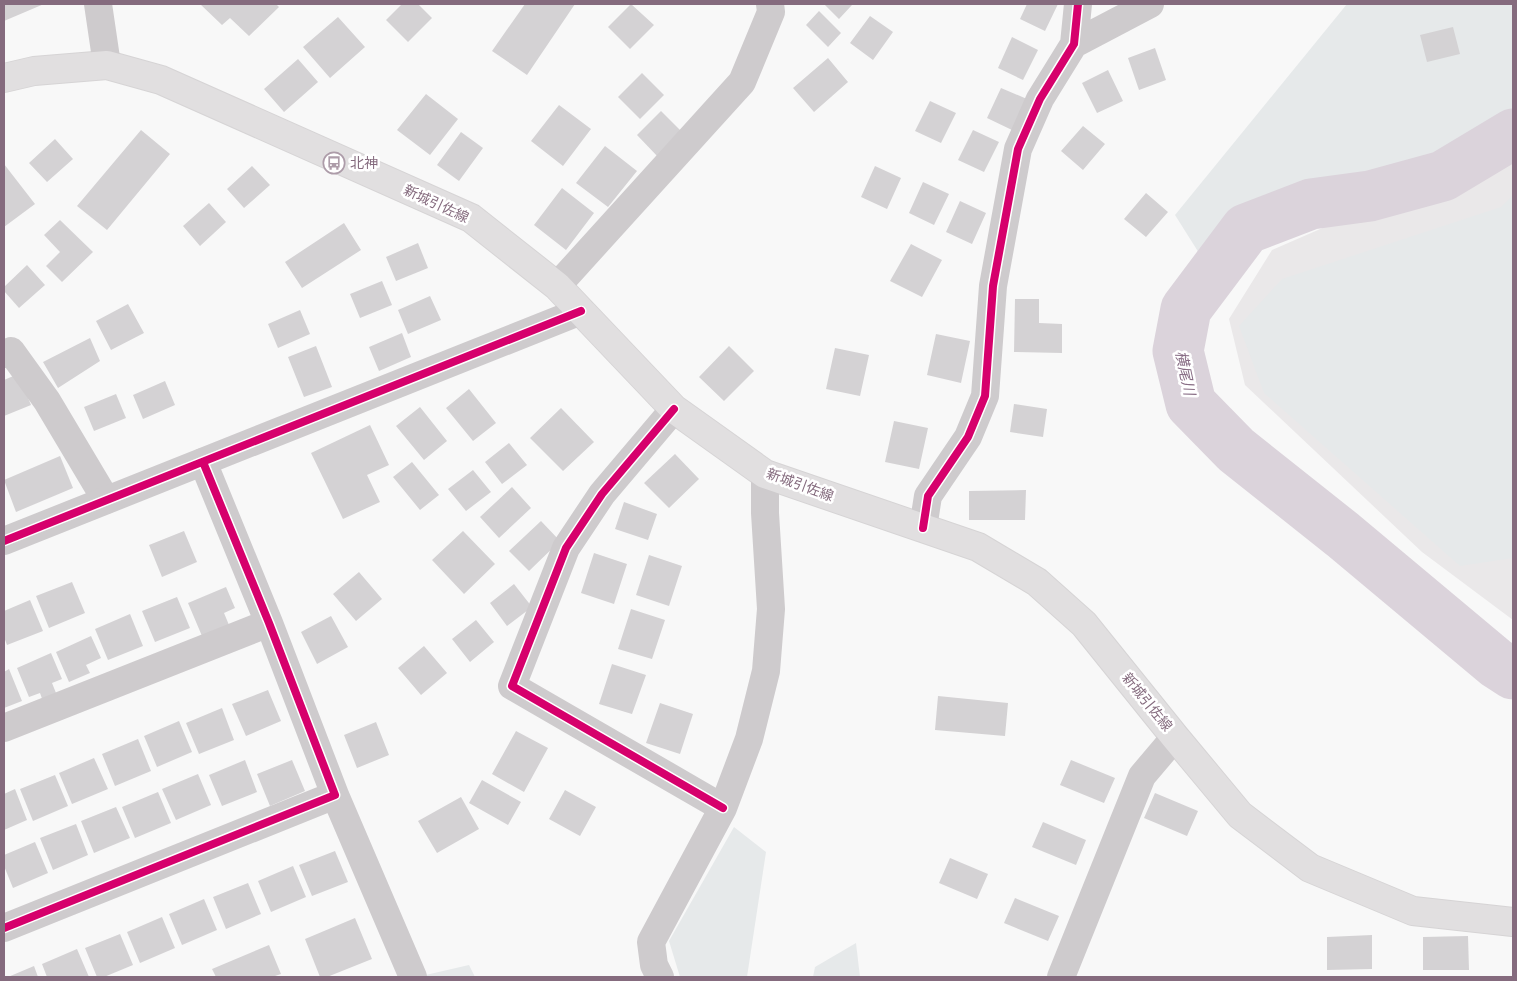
<svg xmlns="http://www.w3.org/2000/svg" width="1517" height="981" font-family="'Fira Sans','Noto Sans JP',sans-serif">
	<style>
		.built { fill: #eae8e9 }
		.green { fill: #e6e9ea }
		.lines { fill: none; stroke-linecap: round; stroke-linejoin: round }
		.river { stroke: #dbd3db; stroke-width: 51 }
		.building { fill: #d4d2d4 }
		.secondary-casing { stroke: #d6d4d5; stroke-width: 30 }
		.minor { stroke: #cecbcd; stroke-width: 28 }
		.tertiary { stroke: #cecbcd; stroke-width: 28 }
		.secondary { stroke: #e1dfe0; stroke-width: 28 }
		.cycleway-casing { stroke: #fff; stroke-width: 11 }
		.cycleway { stroke: #d6006c; stroke-width: 8 }
		.labels { text-anchor: middle; dominant-baseline: central; stroke-width: 5; stroke-linejoin: round; paint-order: stroke }
		.poi-label { font-size: 14px; fill: #856b7e; stroke: #fff; text-anchor: start }
		.street-label { font-size: 14px; fill: #856b7e; stroke: #fff }
		.water-label { font-size: 15px; font-style: italic; fill: #876c84; stroke: #fff }
	</style>
	<rect width="100%" height="100%" fill="#f8f8f8"/>
	<path class="built" d="M1513,159V620L1422,552L1245,385L1229,319L1272,250L1334,223L1495,171Z"/>
	<path class="green" d="M1347,4H1513V158L1495,171L1204,261L1175,215Z
		M1513,195V558L1460,566L1264,393L1239,326L1282,279L1501,207Z
		M734,827L766,852L747,977H680L669,941Z
		M856,943L860,977H813L815,967Z
		M469,965L475,977H417Z"/>
	<g class="lines">
		<path class="river" d="M1513,134L1443,176L1370,196L1311,204L1246,229L1186,309L1178,351L1191,404L1236,450L1343,535L1496,663L1513,674"/>
	</g>
	<path class="building" d="M4,4H44L4,21Z
		M200,4H276L279,7L249,36L230,18L222,25Z
		M402,4H418L432,18L408,42L386,20Z
		M525,4H575L527,75L492,51Z
		M631,4L654,25L630,49L608,27Z
		M824,4H851L852,5L839,19Z
		M1027,4H1058L1045,31L1020,19Z
		M819,11L841,33L828,47L806,25Z
		M870,16L893,32L873,60L850,43Z
		M338,17L365,47L330,78L303,47Z
		M1453,27L1460,54L1427,62L1420,35Z
		M1012,37L1038,50L1023,80L998,68Z
		M1155,48L1166,80L1139,90L1128,58Z
		M828,58L848,82L814,112L793,88Z
		M298,59L318,82L284,112L264,89Z
		M1108,70L1123,101L1097,113L1082,83Z
		M642,73L664,95L640,119L618,97Z
		M1001,88L1027,99L1012,130L987,118Z
		M426,94L458,119L430,155L397,130Z
		M930,101L956,113L941,143L915,131Z
		M559,105L591,129L563,166L531,141Z
		M661,111L683,133L659,158L637,135Z
		M1083,126L1105,144L1083,170L1061,151Z
		M141,130L170,154L107,230L77,206Z
		M973,130L999,142L984,172L958,160Z
		M461,132L483,148L459,181L437,165Z
		M55,139L73,159L47,182L29,163Z
		M605,146L637,171L608,207L576,183Z
		M4,164L35,204L4,227Z
		M252,166L270,185L244,208L227,189Z
		M875,166L901,178L887,209L861,197Z
		M923,182L949,194L934,225L909,213Z
		M562,188L594,213L566,250L534,225Z
		M1146,193L1168,212L1146,237L1124,219Z
		M960,201L986,213L972,244L946,232Z
		M209,203L226,222L200,246L183,226Z
		M60,220L93,252L62,282L46,266L60,252L44,235Z
		M344,223L361,250L302,288L285,262Z
		M418,243L428,268L396,281L386,257Z
		M911,244L942,260L922,297L890,281Z
		M27,265L45,285L19,308L4,291V287Z
		M382,281L392,305L360,318L350,294Z
		M430,296L441,320L408,334L398,310Z
		M1015,299H1039V323L1062,324V353L1014,352Z
		M128,304L144,333L111,350L96,321Z
		M300,310L310,334L278,348L268,324Z
		M402,333L411,357L379,371L369,347Z
		M936,334L970,341L961,383L927,375Z
		M90,338L100,361L58,388L43,362Z
		M316,346L332,387L304,397L288,357Z
		M729,346L754,371L724,401L699,377Z
		M835,348L869,355L860,396L826,389Z
		M18,374L31,405L4,416V380Z
		M165,381L175,405L143,419L133,395Z
		M469,389L496,423L473,441L446,408Z
		M116,394L126,418L94,431L84,407Z
		M1014,404L1047,409L1043,437L1010,432Z
		M420,407L447,441L424,460L396,426Z
		M561,408L594,442L563,471L530,438Z
		M894,421L928,428L919,469L885,462Z
		M370,425L389,465L367,475L380,502L343,519L311,453Z
		M509,443L527,465L502,484L485,462Z
		M675,454L699,479L669,508L644,483Z
		M60,456L73,488L16,512L4,480Z
		M412,462L439,495L420,510L393,477Z
		M473,470L491,492L466,511L448,489Z
		M512,487L531,508L499,538L480,517Z
		M1026,490L1025,520H969V491Z
		M624,502L657,514L648,540L615,529Z
		M541,521L560,541L529,571L509,551Z
		M184,531L197,562L162,577L149,545Z
		M463,531L495,564L464,594L432,560Z
		M594,553L627,564L614,604L581,593Z
		M649,555L682,566L669,606L636,595Z
		M359,572L382,599L356,621L333,594Z
		M72,582L85,613L49,628L36,596Z
		M514,584L532,607L507,626L490,603Z
		M226,587L235,608L224,613L229,625L202,636L188,603Z
		M177,597L190,628L155,642L142,611Z
		M30,600L43,631L7,645L4,637V611Z
		M631,609L665,620L652,659L618,649Z
		M130,614L143,646L108,660L95,629Z
		M331,616L348,647L317,664L301,632Z
		M476,620L494,642L470,662L452,639Z
		M91,636L101,658L86,665L90,673L69,682L56,652Z
		M424,646L447,673L421,695L398,668Z
		M51,653L62,679L52,683L58,698L44,704L40,693L29,697L17,668Z
		M612,664L646,675L632,714L599,704Z
		M9,669L22,701L4,708V672Z
		M268,690L281,721L246,736L232,704Z
		M938,696L1008,703L1005,736L935,730Z
		M660,703L693,714L680,754L646,743Z
		M222,708L234,740L199,754L186,723Z
		M179,721L192,752L157,767L144,736Z
		M376,722L389,755L357,768L344,735Z
		M516,731L548,748L524,792L492,774Z
		M138,739L151,771L115,786L102,754Z
		M94,758L108,789L72,804L59,773Z
		M245,760L257,792L222,806L209,775Z
		M292,760L305,791L270,806L257,774Z
		M1071,760L1115,778L1104,803L1060,785Z
		M198,774L211,805L176,820L162,789Z
		M55,775L68,806L33,821L20,789Z
		M482,780L521,802L508,825L469,803Z
		M15,789L27,820L4,830V794Z
		M565,790L596,807L580,836L549,819Z
		M158,792L171,823L135,838L122,807Z
		M1155,793L1198,811L1187,836L1144,818Z
		M461,797L479,829L437,853L418,821Z
		M116,807L130,838L94,853L81,821Z
		M1043,822L1086,840L1076,865L1032,847Z
		M76,824L88,855L53,870L40,838Z
		M35,842L48,873L13,888L4,866V855Z
		M335,851L348,882L312,896L299,865Z
		M950,858L988,874L977,899L939,883Z
		M293,866L306,897L271,912L258,881Z
		M248,883L261,914L226,929L213,897Z
		M1015,898L1059,916L1048,941L1004,923Z
		M204,899L217,930L182,945L169,914Z
		M162,917L175,948L140,963L127,932Z
		M355,918L372,959L327,977H320L305,939Z
		M120,934L133,965L104,977H97L85,948Z
		M1372,935V969L1327,970V937Z
		M1468,936L1469,970H1423V937Z
		M269,945L281,974L272,977H216L212,969Z
		M77,949L89,977H47L42,964Z
		M34,966L38,977H8Z"/>
	<g class="lines">
		<g class="secondary-casing">
			<path id="secondary" d="M4,78L34,71L107,65L161,80L471,218L557,286L674,409L765,474L978,547L1037,582L1084,624L1175,737L1240,815L1310,868L1413,911L1513,922"/>
		</g>
		<path class="minor" d="M1074,44L1150,4
			M557,286L742,82L771,12L770,4
			M4,354L11,351L47,401L106,500
			M674,409L602,494L566,548L512,686L723,808
			M923,528L928,496L968,437L985,396L993,286L1018,149L1040,99L1074,44L1078,4
			M4,728L269,623
			M335,795L413,977
			M4,928L335,795L269,623L203,462
			M660,977L654,965L651,942L723,808L749,739L766,671L771,609L765,513V474
			M1061,977L1142,776L1175,737"/>
		<path class="tertiary" d="M98,4L107,65
			M4,541L581,311"/>
		<use href="#secondary" class="secondary"/>
		<g class="cycleway-casing">
			<path id="cycleway" d="M674,409L602,494L566,548L512,686L723,808
				M923,528L928,496L968,437L985,396L993,286L1018,149L1040,99L1074,44L1078,4
				M4,541L581,311
				M4,928L335,795L269,623L203,462"/>
		</g>
		<use href="#cycleway" class="cycleway"/>
	</g>
	<defs>
		<g id="bus-ring" transform="scale(1.125)"><circle r="9.5" fill="#fff" stroke="#ad9ca9" stroke-width="1.5"/><path d="M-5-6H5V4H4V6H2V4H-2V6H-4V4H-5ZM-3.5-4V0h7V-4ZM-3.5 1.2v1.5H-2V1.2ZM2 1.2v1.5H3.5V1.2Z" fill="#ad9ca9"/></g>
	</defs>
	<g fill-rule="evenodd">
		<use href="#bus-ring" x="334" y="163"/>
	</g>
	<g class="labels">
		<g class="poi-label">
			<text x="350" y="163">北神</text>
		</g>
		<g class="street-label">
			<text transform="translate(436 204) rotate(25)">新城引佐線</text>
			<text transform="translate(800 485) rotate(20)">新城引佐線</text>
			<text transform="translate(1147 702) rotate(51)">新城引佐線</text>
		</g>
		<g class="water-label">
			<text transform="translate(1185 373) rotate(78)">横尾川</text>
		</g>
	</g>
	<rect width="1517" height="981" fill="none" stroke="#856b7e" stroke-width="10"/>
</svg>
